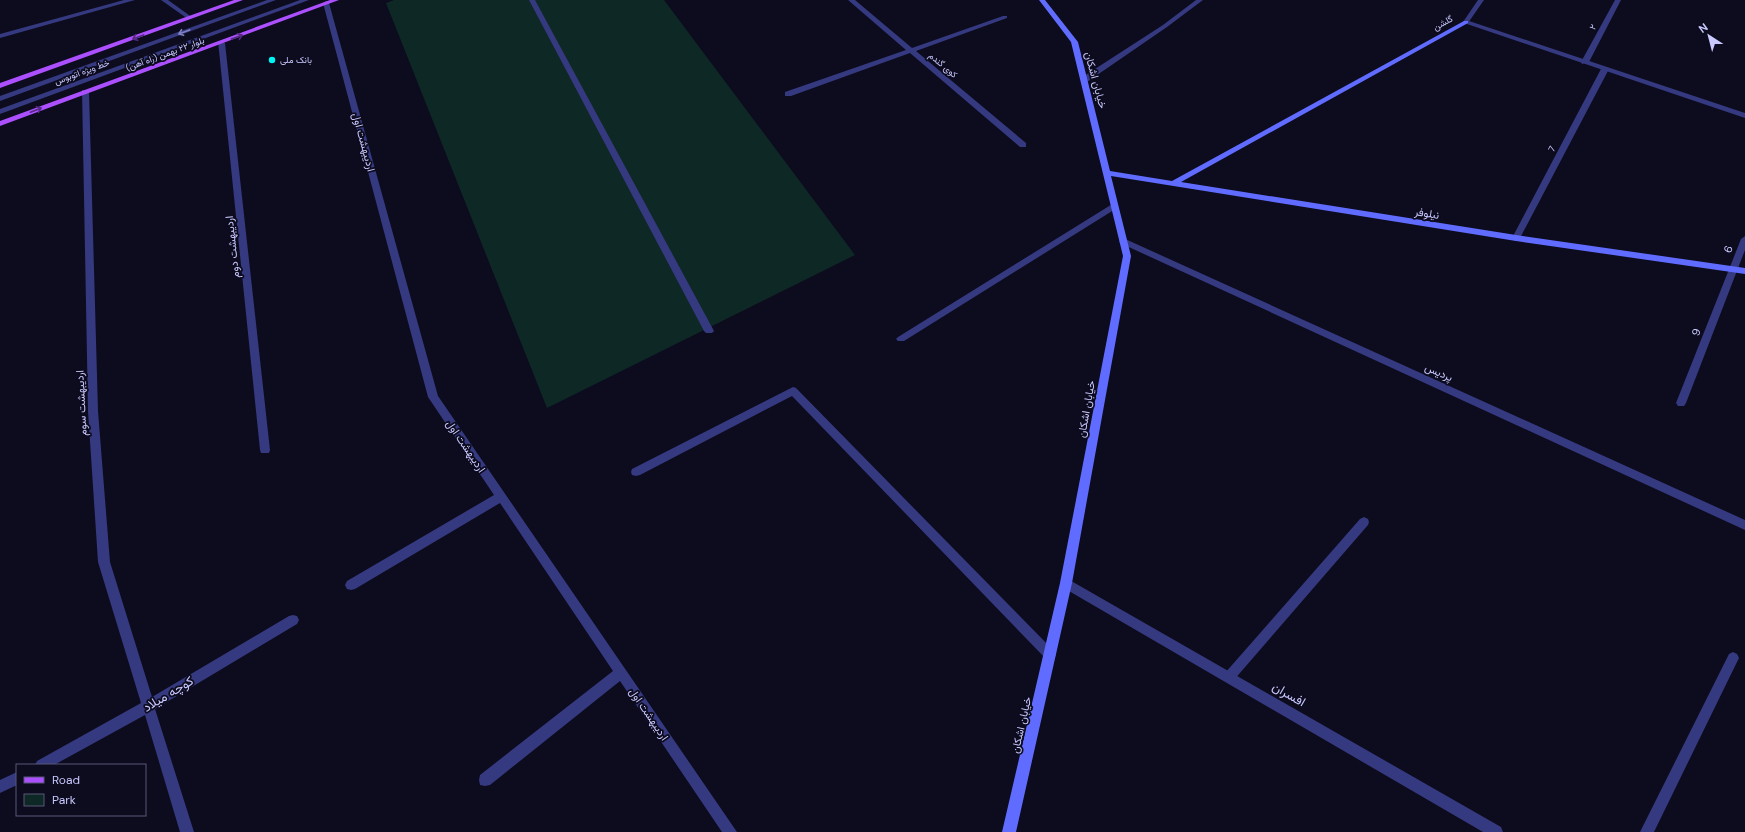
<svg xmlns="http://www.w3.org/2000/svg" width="1745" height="832" font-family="'DM Sans',Vazirmatn,sans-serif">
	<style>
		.green { fill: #0e2825 }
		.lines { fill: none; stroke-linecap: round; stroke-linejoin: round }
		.lane { fill: #35397f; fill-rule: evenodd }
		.street { fill: #35397f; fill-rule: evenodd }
		.secondary { fill: #606cff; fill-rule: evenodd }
		.primary { fill: #ac50ff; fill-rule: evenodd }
		.oneway { stroke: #7f81bf }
		.oneway2 { stroke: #552a83 }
		.poi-dot { fill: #00f4f3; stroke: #0d0b1e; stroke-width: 1.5 }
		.labels { text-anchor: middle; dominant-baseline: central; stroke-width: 3.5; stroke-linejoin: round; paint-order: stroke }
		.far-street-label { font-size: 9px; fill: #c9c9ff; stroke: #0d0b1e }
		.far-poi-label { font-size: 9px; fill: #c9c9ff; stroke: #0d0b1e; text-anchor: start }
		.street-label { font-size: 11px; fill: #c9c9ff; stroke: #0d0b1e }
		.near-street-label { font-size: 13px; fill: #c9c9ff; stroke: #0d0b1e }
	</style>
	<rect width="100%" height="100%" fill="#0d0b1e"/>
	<path class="green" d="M394,0H664L855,255L547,408L386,3Z"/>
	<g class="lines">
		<path class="lane" d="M267,0H276L0,101V96Z
			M300,0H309L0,114V109Z
			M529,0H535L714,331L712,333H706L704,331Z
			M1478,0H1484L1468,23H1464L1463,22Z
			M1615,0H1621L1589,62L1582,64L1581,62Z
			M1602,67L1609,69L1520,238L1516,241L1513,240L1512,238Z
			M1364,517L1368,519L1369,522L1368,525L1233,681L1229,683L1225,681L1223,677L1225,673L1360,519Z
			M1733,652L1737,654L1739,658L1737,662L1654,832H1640L1729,654Z"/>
		<path class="street" d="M124,0H135L0,38V34Z
			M161,0H168L193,18L188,19Z
			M848,0H855L912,48L1003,16H1007V18L916,51L1026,143V147H1020L910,53L791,96H785V92L906,50Z
			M1196,0H1203L1167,27L1087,82H1081V78L1163,25Z
			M326,1L329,3L438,396L737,832H722L620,681L490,785L485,786L480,785L479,780L480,775L613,671L500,503L355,589L351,590L347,589L345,585L347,581L494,495L428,397L323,3Z
			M1466,20L1745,113V118L1464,23L1463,22Z
			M218,41L225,43L270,450L269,453H261L260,450Z
			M82,90H85L89,92L98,411L110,562L152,697L289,616L293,615L297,616L299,620L297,624L155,709L194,832H180L145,715L54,765H35L37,761L141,703L98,562L88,411Z
			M1114,203L1117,204V208L904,341H898L896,339L898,337Z
			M1745,236V250L1686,403L1684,406H1678L1676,403L1741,239Z
			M1123,238L1745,520V530L1120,243L1119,241Z
			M793,387L796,388L1054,651L1056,655L1054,659L1050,661L1046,659L792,396L640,475L636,476L632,475L631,472L632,469Z
			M1066,578L1501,827L1503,832H1483L1062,587L1060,583L1062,579Z
			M17,772V785L0,793V780Z"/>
		<path class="secondary" d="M1039,0H1045L1078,42L1110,171L1172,181L1464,21H1468V23L1181,182L1516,235L1745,268V274L1516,241L1111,176L1131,256L1072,583L1016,832H1002L1060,583L1123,256L1071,42Z"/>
		<path class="primary" d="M234,0H243L0,88V83Z
			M330,0H339L0,126V121Z"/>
	</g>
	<defs><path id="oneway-shaft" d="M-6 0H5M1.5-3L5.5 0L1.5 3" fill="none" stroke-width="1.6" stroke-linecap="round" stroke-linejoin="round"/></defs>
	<use class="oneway" href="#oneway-shaft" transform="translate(184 32) rotate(160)"/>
	<g class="oneway2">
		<use href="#oneway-shaft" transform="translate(138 37) rotate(160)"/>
		<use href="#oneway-shaft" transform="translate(237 37) rotate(-20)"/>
		<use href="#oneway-shaft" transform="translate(36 110) rotate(-21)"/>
	</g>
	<circle class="poi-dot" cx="272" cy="60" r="4"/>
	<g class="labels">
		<g class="far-street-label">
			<text transform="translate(1443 23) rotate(-29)">گلشن</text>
			<text transform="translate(1593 27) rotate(-62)">۲</text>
			<text transform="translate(165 54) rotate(-20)">بلوار ۲۲ بهمن (راه آهن)</text>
			<text transform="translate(943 65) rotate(40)">کوی گندم</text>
			<text transform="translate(82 72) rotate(-20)">خط ویژه اتوبوس</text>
			<text transform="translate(1552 149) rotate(-62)">7</text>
		</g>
		<g class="far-poi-label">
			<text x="280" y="60">بانک ملی</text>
		</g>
		<g class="street-label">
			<text transform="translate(1096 80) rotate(75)">خیابان اشکان</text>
			<text transform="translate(364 142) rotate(75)">اردیبهشت اول</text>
			<text transform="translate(1427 213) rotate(9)">نیلوفر</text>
			<text transform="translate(232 247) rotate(-96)">اردیبهشت دوم</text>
			<text transform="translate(1728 249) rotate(-69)">6</text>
			<text transform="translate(1696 332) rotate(-69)">9</text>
			<text transform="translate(1439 372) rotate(24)">پردیس</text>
			<text transform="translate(81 403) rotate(-93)">اردیبهشت سوم</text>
			<text transform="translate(1086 409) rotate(-80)">خیابان اشکان</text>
			<text transform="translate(466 446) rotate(56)">اردیبهشت اول</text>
			<text transform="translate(649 714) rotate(56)">اردیبهشت اول</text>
			<text transform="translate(1021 725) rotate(-77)">خیابان اشکان</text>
		</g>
		<g class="near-street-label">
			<text transform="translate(168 694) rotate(-31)">کوچه میلاد</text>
			<text transform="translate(1289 694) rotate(30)">افسران</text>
		</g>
	</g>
	<rect x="16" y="764" width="130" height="52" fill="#0d0b1e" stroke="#585778"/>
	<rect x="24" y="777" width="20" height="6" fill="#ac50ff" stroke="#585778"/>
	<text x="52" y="784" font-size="12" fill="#c9c9ff">Road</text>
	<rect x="24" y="794" width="20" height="12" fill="#0e2825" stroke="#585778"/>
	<text x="52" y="804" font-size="12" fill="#c9c9ff">Park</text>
	<g transform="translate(1709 36) rotate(324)" stroke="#0d0b1e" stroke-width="3" paint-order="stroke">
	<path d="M0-3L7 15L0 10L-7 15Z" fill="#c9c9ff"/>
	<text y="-6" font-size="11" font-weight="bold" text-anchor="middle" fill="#c9c9ff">N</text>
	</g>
</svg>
